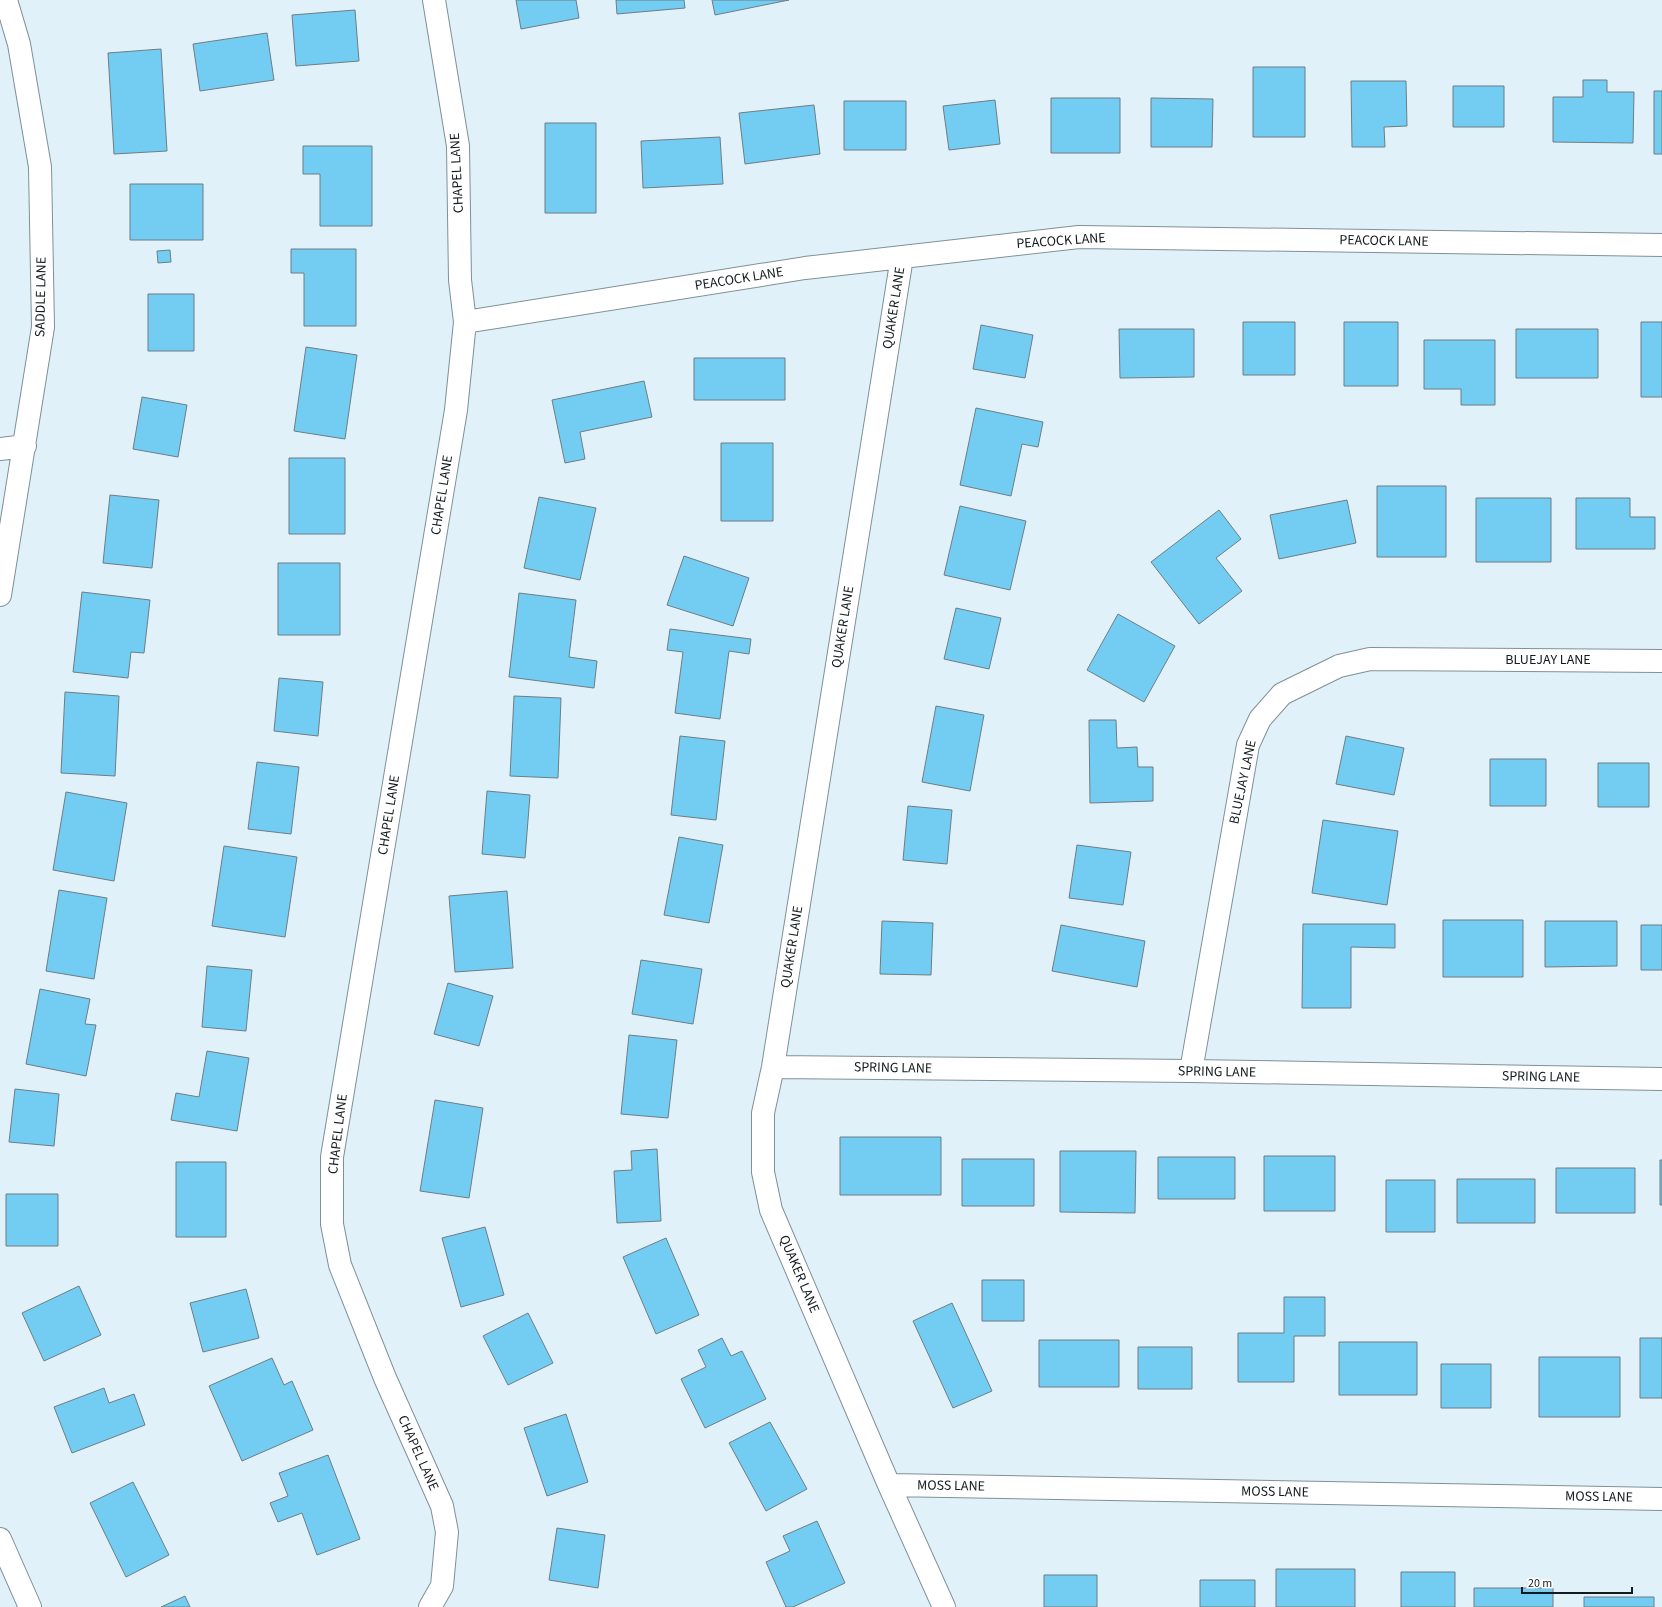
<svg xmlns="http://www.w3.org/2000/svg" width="1662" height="1607" font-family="'Source Sans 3',sans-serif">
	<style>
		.building { fill: #73cdf3; stroke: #6e7d84 }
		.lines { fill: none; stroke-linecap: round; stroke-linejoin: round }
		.street-casing { stroke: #809097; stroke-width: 24 }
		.street { stroke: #fff; stroke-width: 22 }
		.labels { text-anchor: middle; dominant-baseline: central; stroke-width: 3; stroke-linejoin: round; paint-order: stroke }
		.street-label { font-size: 14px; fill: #141a1d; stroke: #fff }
	</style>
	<rect width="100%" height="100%" fill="#e0f1f9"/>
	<path class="building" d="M516,0H576L579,18L521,29Z
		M616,0H684L685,8L617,14Z
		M712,0H789L715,15Z
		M355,10L359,61L296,66L292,15Z
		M267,33L274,80L200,91L193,44Z
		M161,49L167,151L114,154L108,53Z
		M1253,67H1305V137H1253Z
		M1583,80H1607V92H1634L1633,143L1553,142V97H1583Z
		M1351,81H1406L1407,126L1384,127L1385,147H1352Z
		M1453,86H1504V127H1453Z
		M1654,91H1662V154H1654Z
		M1051,98H1120V153H1051Z
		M1151,98L1213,99L1212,147H1151Z
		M995,100L1000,144L949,150L943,106Z
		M844,101H906V150H844Z
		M814,105L820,154L745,164L739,113Z
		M545,123H596V213H545Z
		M720,137L723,184L643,188L641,141Z
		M303,146H372V226H320V174H303Z
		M130,184H203V240H130Z
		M291,249H356V326H304V273H291Z
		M170,250L171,262L158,263L157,251Z
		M148,294H194V351H148Z
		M1243,322H1295V375H1243Z
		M1344,322H1398V386H1344Z
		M1641,322H1662V397H1641Z
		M981,325L1033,335L1025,378L973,369Z
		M1119,329H1194V377L1120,378Z
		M1516,329H1598V378H1516Z
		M1424,340H1495V405H1461V389H1424Z
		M306,347L357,355L345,439L294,431Z
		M694,358H785V400H694Z
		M644,381L652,417L580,432L585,459L565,463L552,400Z
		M142,397L187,405L178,457L133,449Z
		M976,408L1043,422L1038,447L1022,444L1011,496L960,485Z
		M721,443H773V521H721Z
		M289,458H345V534H289Z
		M1377,486H1446V557H1377Z
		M110,495L159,500L152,568L103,563Z
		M539,497L596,508L580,580L524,568Z
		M1476,498H1551V562H1476Z
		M1576,498H1630V517H1655V549H1576Z
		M1347,500L1356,543L1279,559L1270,515Z
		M960,506L1026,521L1010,590L944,575Z
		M1219,510L1241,539L1216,558L1242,591L1199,624L1151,562Z
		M684,556L749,578L733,626L667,605Z
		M278,563H340V635H278Z
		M82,592L150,600L144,653L131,652L128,678L73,672Z
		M519,593L576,600L569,657L597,661L594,688L509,677Z
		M956,608L1001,618L989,669L944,659Z
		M1118,614L1175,646L1144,702L1087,670Z
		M670,629L751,639L749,654L729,651L720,719L675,713L683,652L667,650Z
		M279,678L323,682L318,736L274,731Z
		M65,692L119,696L115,776L61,773Z
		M514,696L561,698L558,778L510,776Z
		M936,706L984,715L970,791L922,782Z
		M1089,720H1116L1117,748L1137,747L1138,767H1153V801L1090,803Z
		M680,736L725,741L716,820L671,815Z
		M1346,736L1404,748L1394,795L1336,784Z
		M1490,759H1546V806H1490Z
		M257,762L299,767L291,834L248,829Z
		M1598,763H1649V807H1598Z
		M487,791L530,795L525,858L482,854Z
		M66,792L127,803L114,881L53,870Z
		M908,806L952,810L947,864L903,860Z
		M1323,820L1398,831L1387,905L1312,893Z
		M679,837L723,845L709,923L664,915Z
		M1077,845L1131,852L1123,905L1069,898Z
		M224,846L297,857L285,937L212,926Z
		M59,890L107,898L94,979L46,971Z
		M507,891L513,968L455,972L449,896Z
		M1443,920H1523V977H1443Z
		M882,921L933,923L931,975L880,974Z
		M1545,921H1617V966L1545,967Z
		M1303,924H1395V948L1351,947V1008H1302Z
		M1061,925L1145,941L1137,987L1052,971Z
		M1641,925H1662V970H1641Z
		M641,960L702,969L693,1024L632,1014Z
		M207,966L252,970L246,1031L202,1027Z
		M448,983L493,996L479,1046L434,1034Z
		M40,989L90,999L85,1024L96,1025L86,1076L26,1064Z
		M629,1035L677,1040L668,1118L621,1114Z
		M207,1051L249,1058L237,1131L171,1120L176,1093L199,1097Z
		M15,1089L59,1094L54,1146L9,1142Z
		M435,1100L483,1108L469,1198L420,1191Z
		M840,1137H941V1195H840Z
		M657,1149L661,1221L617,1223L614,1171L632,1170L631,1151Z
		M1060,1151H1136L1135,1213L1060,1212Z
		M1264,1156H1335V1211H1264Z
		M1158,1157H1235V1199H1158Z
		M962,1159H1034V1206H962Z
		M1660,1160H1662V1205H1660Z
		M176,1162H226V1237H176Z
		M1556,1168H1635V1213H1556Z
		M1457,1179H1535V1223H1457Z
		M1386,1180H1435V1232H1386Z
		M6,1194H58V1246H6Z
		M485,1227L504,1295L461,1307L442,1238Z
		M666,1238L699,1315L656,1334L623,1257Z
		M982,1280H1024V1321H982Z
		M79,1286L101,1335L44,1361L22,1313Z
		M246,1289L259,1338L203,1352L190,1303Z
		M1284,1297H1325V1336H1294V1382H1238V1333H1284Z
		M952,1303L992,1391L953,1408L913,1321Z
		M528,1313L553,1363L508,1385L483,1336Z
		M722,1338L731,1356L742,1351L766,1399L705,1428L681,1379L706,1367L698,1350Z
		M1640,1338H1662V1398H1640Z
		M1039,1340H1119V1387H1039Z
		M1339,1342H1417V1395H1339Z
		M1138,1347H1192V1389H1138Z
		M1539,1357H1620V1417H1539Z
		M272,1358L284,1385L292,1381L313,1430L242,1461L209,1386Z
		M1441,1364H1491V1408H1441Z
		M104,1388L109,1403L134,1394L145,1425L72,1453L54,1407Z
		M566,1414L588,1482L547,1496L524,1428Z
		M770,1422L807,1489L766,1511L729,1443Z
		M328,1455L360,1539L317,1555L302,1513L278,1522L270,1503L288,1496L279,1473Z
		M133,1482L169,1555L126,1577L90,1503Z
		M817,1521L845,1583L793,1607H786L766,1562L790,1551L783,1536Z
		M557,1528L605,1535L598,1588L549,1580Z
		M1276,1569H1355V1607H1276Z
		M1401,1572H1455V1607H1401Z
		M1044,1575H1097V1607H1044Z
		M1200,1580H1255V1607H1200Z
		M1474,1588H1553V1607H1474Z
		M185,1596L190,1607H161Z
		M1584,1597H1654V1607H1584Z"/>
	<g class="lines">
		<g class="street-casing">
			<path id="street" d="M902,257L773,1067L763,1113V1172L771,1210L889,1485L944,1607
				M465,322L805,268L1079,237L1662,245
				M0,449L25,446
				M0,595L43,327L40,167L19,44L6,0
				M773,1067L1191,1071L1662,1079
				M1191,1071L1248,745L1260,719L1282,694L1339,666L1370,659L1662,661
				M889,1485L1662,1499
				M0,1539L30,1607
				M430,1607L442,1586L447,1532L442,1506L385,1378L340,1265L332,1224V1157L456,410L465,322L460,280L458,146L434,0"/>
		</g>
		<use href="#street" class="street"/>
	</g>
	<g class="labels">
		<g class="street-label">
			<text transform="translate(457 173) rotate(-93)">CHAPEL LANE</text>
			<text transform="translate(1061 241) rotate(-4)">PEACOCK LANE</text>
			<text transform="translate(1384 241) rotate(1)">PEACOCK LANE</text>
			<text transform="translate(739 279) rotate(-9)">PEACOCK LANE</text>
			<text transform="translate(41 297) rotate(-89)">SADDLE LANE</text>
			<text transform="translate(894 308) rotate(-81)">QUAKER LANE</text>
			<text transform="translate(442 495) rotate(-81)">CHAPEL LANE</text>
			<text transform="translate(843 627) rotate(-81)">QUAKER LANE</text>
			<text x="1548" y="660">BLUEJAY LANE</text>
			<text transform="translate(1243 782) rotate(-78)">BLUEJAY LANE</text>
			<text transform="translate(389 815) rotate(-81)">CHAPEL LANE</text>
			<text transform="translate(792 947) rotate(-81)">QUAKER LANE</text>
			<text transform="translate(893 1068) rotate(1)">SPRING LANE</text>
			<text transform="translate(1217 1072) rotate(1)">SPRING LANE</text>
			<text transform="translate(1541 1077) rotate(1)">SPRING LANE</text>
			<text transform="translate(338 1134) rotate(-83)">CHAPEL LANE</text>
			<text transform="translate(799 1274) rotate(67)">QUAKER LANE</text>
			<text transform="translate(418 1453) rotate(66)">CHAPEL LANE</text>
			<text transform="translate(951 1486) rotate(1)">MOSS LANE</text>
			<text transform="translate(1275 1492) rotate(1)">MOSS LANE</text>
			<text transform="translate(1599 1497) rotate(1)">MOSS LANE</text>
		</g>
	</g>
	<path d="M1522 1587v6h110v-6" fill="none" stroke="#141a1d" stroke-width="2"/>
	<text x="1528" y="1587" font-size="12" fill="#141a1d" stroke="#ffffff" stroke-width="3" paint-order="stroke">20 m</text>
</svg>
